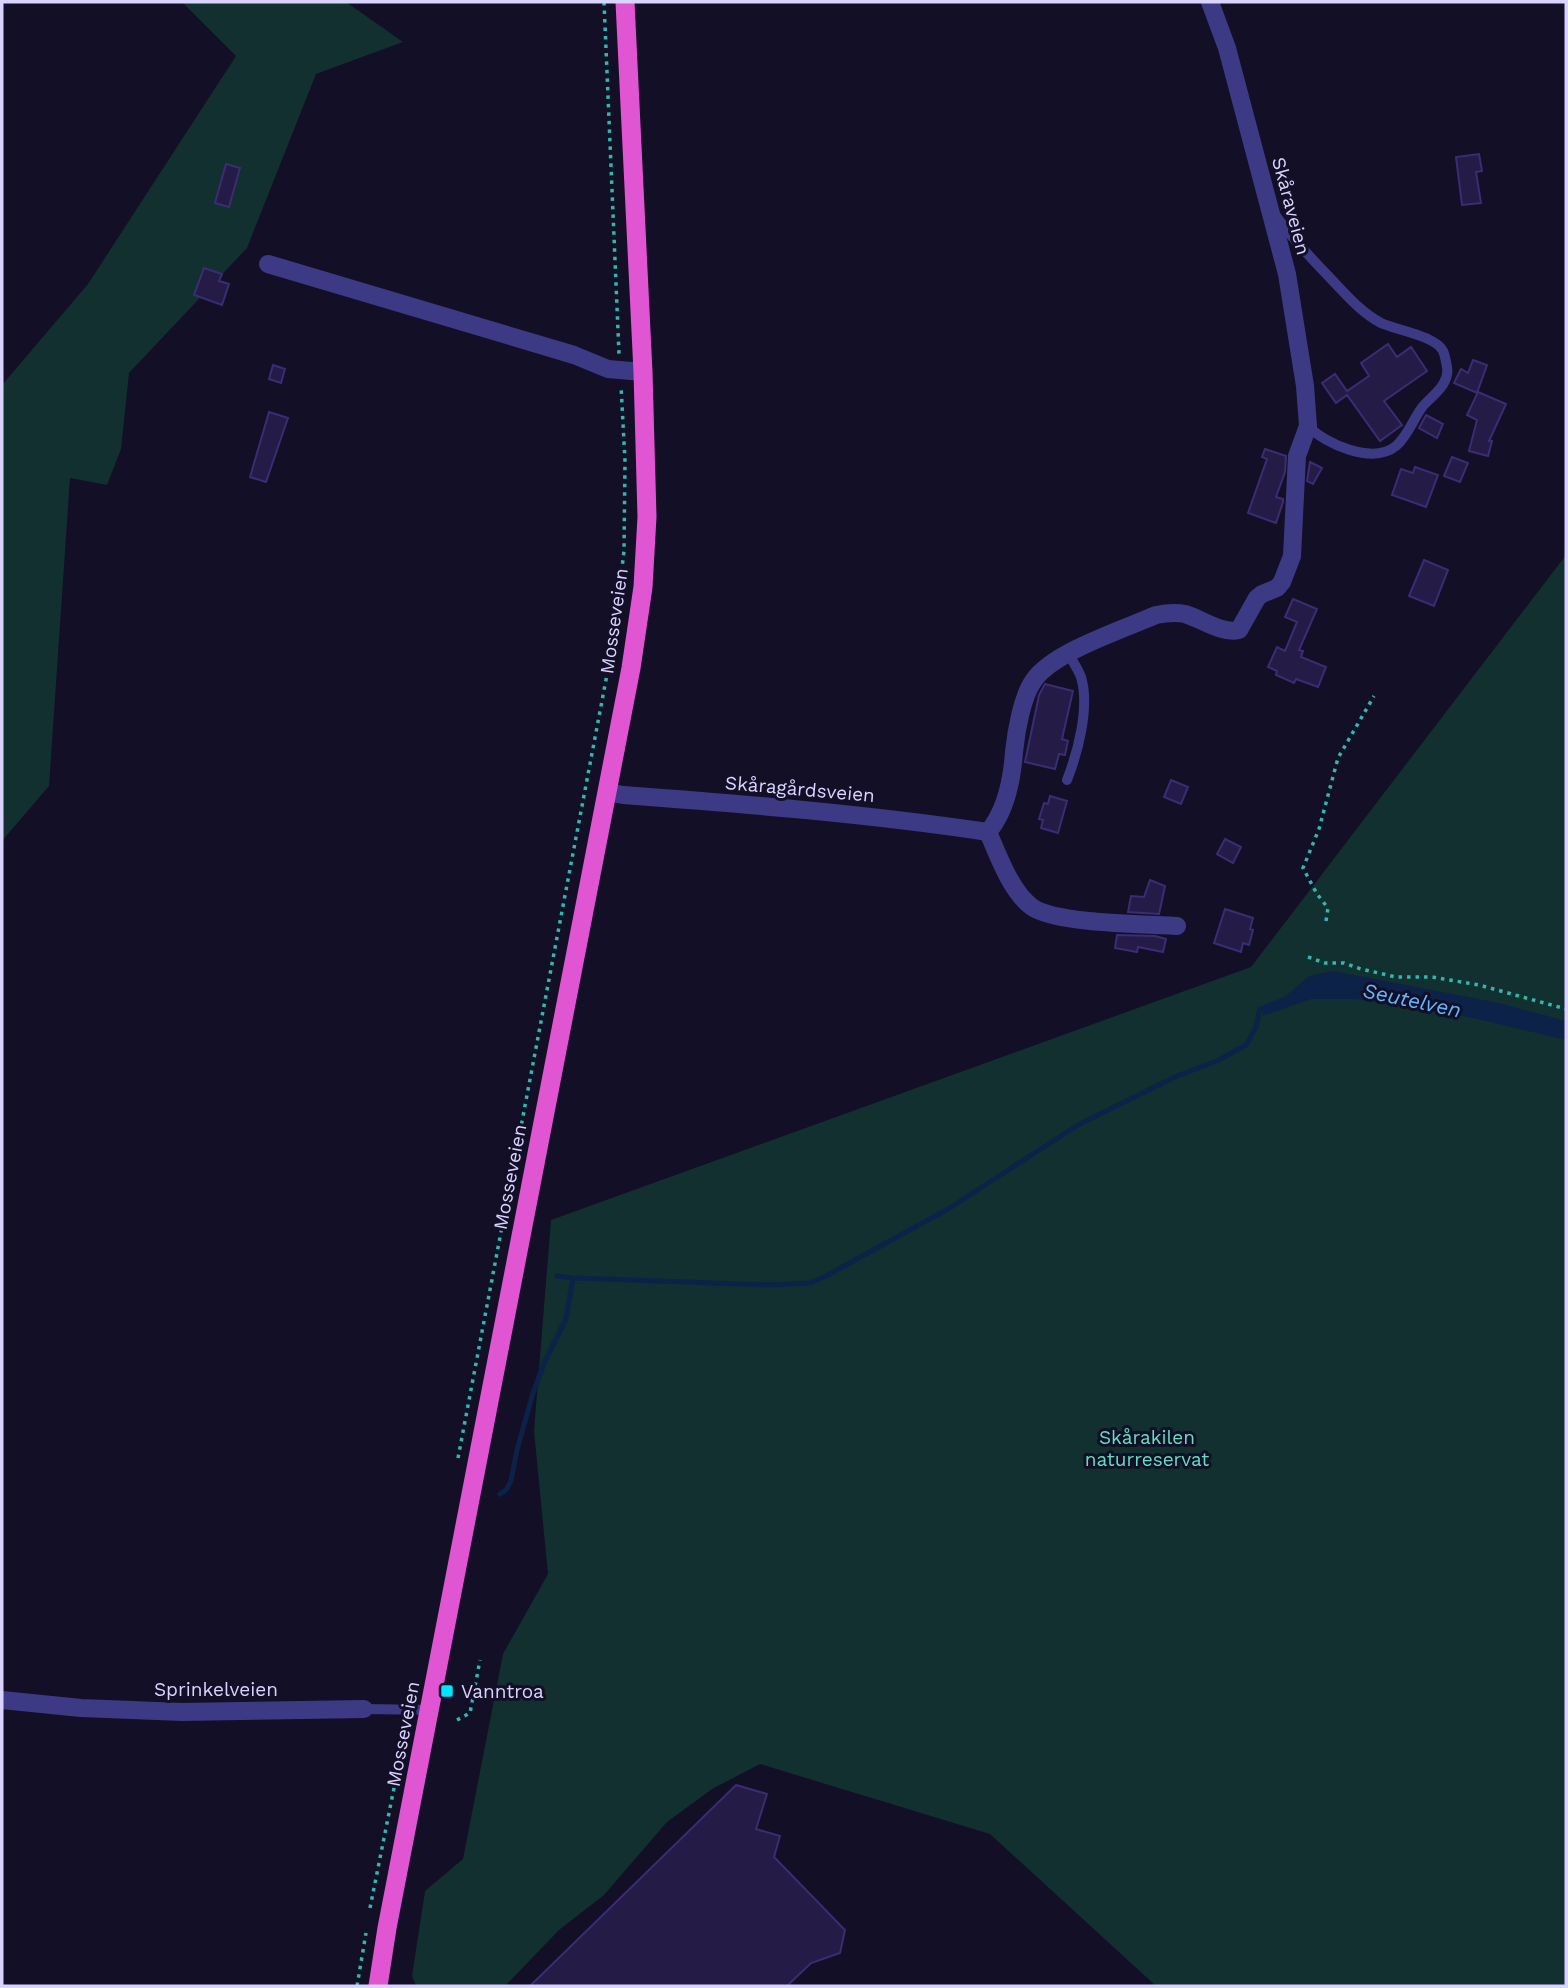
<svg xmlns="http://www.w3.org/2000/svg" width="1568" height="1988" font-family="'Work Sans',sans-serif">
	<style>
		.green { fill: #12302f }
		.water { fill: #0c2248 }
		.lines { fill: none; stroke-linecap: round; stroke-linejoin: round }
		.stream { stroke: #0c2248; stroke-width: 5 }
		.building { fill: #241b47; stroke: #3b2d73; stroke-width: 2 }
		.path { stroke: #2fb8b0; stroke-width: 3.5; stroke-dasharray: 3.5 5; stroke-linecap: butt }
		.service { stroke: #3d3a85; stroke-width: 10 }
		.minor { stroke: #3d3a85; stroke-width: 18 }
		.trunk { stroke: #e055d1; stroke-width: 19 }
		.poi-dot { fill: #00e5ff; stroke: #130f26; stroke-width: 2.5 }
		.labels { text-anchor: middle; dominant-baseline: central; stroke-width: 6; stroke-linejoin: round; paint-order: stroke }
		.street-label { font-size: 19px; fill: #d9d4ff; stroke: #130f26 }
		.park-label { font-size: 19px; fill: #5fe0c0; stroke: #130f26 }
		.poi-label { font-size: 19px; fill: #d9d4ff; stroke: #130f26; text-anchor: start }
		.water-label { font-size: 21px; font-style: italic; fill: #62b6ff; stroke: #130f26 }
	</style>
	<rect width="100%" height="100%" fill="#130f26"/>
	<path class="green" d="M182,2H346L403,42L316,74L247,248L129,373L121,449L107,485L70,478L49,786L2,841V385L88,284L236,56Z
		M1566,555V1986H1156L990,1834L760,1764L712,1789L667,1822L604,1895L559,1930L505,1986H416L412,1976L425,1891L463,1859L503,1654L548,1574L534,1431L551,1220L1251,967Z"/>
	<path class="water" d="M1333,971L1499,1003L1566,1021V1040L1473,1018L1357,999H1311L1263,1016L1262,1006L1286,996L1309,976Z"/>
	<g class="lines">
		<path class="stream" d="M557,1276L573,1278L770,1285L810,1283L824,1277L948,1209L1078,1125L1175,1077L1219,1060L1246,1045L1256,1027L1260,1009
			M500,1494L506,1490L511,1481L517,1450L533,1393L545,1361L566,1319L573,1278"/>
	</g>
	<path class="building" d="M1479,154L1482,171L1476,172L1481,203L1462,205L1456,157Z
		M226,164L240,168L229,207L215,203Z
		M204,268L222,274L219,281L229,284L222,305L194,295Z
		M1388,344L1397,357L1411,347L1427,371L1384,401L1402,425L1380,441L1347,395L1336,403L1322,383L1335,374L1347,391L1369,376L1361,363Z
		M1473,360L1487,365L1477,393L1454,383L1461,369L1468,373Z
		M273,365L285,369L281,383L269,379Z
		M1478,392L1506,404L1489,441H1492L1488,456L1469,451L1477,420L1467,415Z
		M269,412L288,418L266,482L250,477Z
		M1426,415L1443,424L1437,438L1419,428Z
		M1265,449L1286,456L1285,472L1276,497L1283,499V502L1276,523L1248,513L1267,459L1262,457Z
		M1452,457L1468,463L1460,482L1444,476Z
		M1310,462L1322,468L1313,484L1307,481Z
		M1415,467L1438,475L1426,507L1392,495L1401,469L1413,473Z
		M1424,560L1448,570L1434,606L1409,596Z
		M1293,599L1317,609L1299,650L1303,651L1301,657L1326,667L1318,687L1296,679L1294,683L1276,675L1277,671L1268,667L1277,647L1285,651L1297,622L1285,617Z
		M1045,684L1073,691L1062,739L1068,741L1065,755L1059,754L1055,769L1025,762L1039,695Z
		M1171,780L1188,787L1181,804L1164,797Z
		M1050,796L1067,801L1058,833L1041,828L1043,820L1039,819L1044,803L1048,804Z
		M1225,839L1241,847L1233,863L1217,854Z
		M1150,880L1165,886L1159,914L1128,912L1131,896L1144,897Z
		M1225,909L1253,918L1250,929L1253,930L1249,945L1243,943L1241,952L1214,943Z
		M1117,935L1155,936L1166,939L1163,952L1138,947L1137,952L1115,948Z
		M736,1785L767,1794L756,1829L780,1836L774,1857L845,1930L840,1953L811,1963L787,1986H530Z"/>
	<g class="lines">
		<path class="path" d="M604,2L619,354
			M1326,921L1328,908L1317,894L1303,868L1319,829L1338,758L1374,696
			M1308,957L1325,963H1344L1361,969L1396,977H1432L1479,985L1566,1009
			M458,1458L613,643L624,551L625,461L621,386
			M457,1720L470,1713L480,1660
			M370,1908L398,1768
			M357,1986L366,1933"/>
		<path class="service" d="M1276,216C1293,240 1313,260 1333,281C1347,296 1362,313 1381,323C1396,330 1436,336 1443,351C1445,355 1446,362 1447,367C1450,384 1433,395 1423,406C1413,419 1408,436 1396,446C1373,465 1325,444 1308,426
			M1067,780C1078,752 1090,707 1081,677C1078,669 1072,660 1068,653
			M364,1709L431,1710"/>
		<path class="minor" d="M268,264L574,355L608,369L643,372
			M607,792L623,795C745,804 867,814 988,832C1006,811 1012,780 1014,752C1016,732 1022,696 1034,680C1053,652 1124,629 1156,615C1166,613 1175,612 1185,614C1202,619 1221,634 1239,630L1257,598L1262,594L1277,588L1282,582L1292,556L1297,456L1308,426L1305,386L1287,274L1227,48L1210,2
			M988,832C998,855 1011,892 1032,907C1056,924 1145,924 1177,926
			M2,1700L81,1708L182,1712L364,1709"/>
		<path class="trunk" d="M378,1986L387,1928L631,668L643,587L647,517L643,372L625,2"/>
	</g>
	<rect class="poi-dot" x="440" y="1684" width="14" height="14" rx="3.5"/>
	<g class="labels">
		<g class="street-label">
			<text transform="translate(1291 206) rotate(75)">Skåraveien</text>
			<text transform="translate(614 621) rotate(-82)">Mosseveien</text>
			<text transform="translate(800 789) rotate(5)">Skåragårdsveien</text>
			<text transform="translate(510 1177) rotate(-79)">Mosseveien</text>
			<text x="216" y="1689">Sprinkelveien</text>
			<text transform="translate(403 1734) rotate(-79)">Mosseveien</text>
		</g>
		<g class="park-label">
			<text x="1147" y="1437">Skårakilen<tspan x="1147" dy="22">naturreservat</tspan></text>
		</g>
		<g class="poi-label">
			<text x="461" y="1691">Vanntroa</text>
		</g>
		<g class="water-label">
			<text transform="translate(1412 1000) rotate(12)">Seutelven</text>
		</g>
	</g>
	<rect width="1568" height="1988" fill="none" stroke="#d9d4ff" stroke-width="7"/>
</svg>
